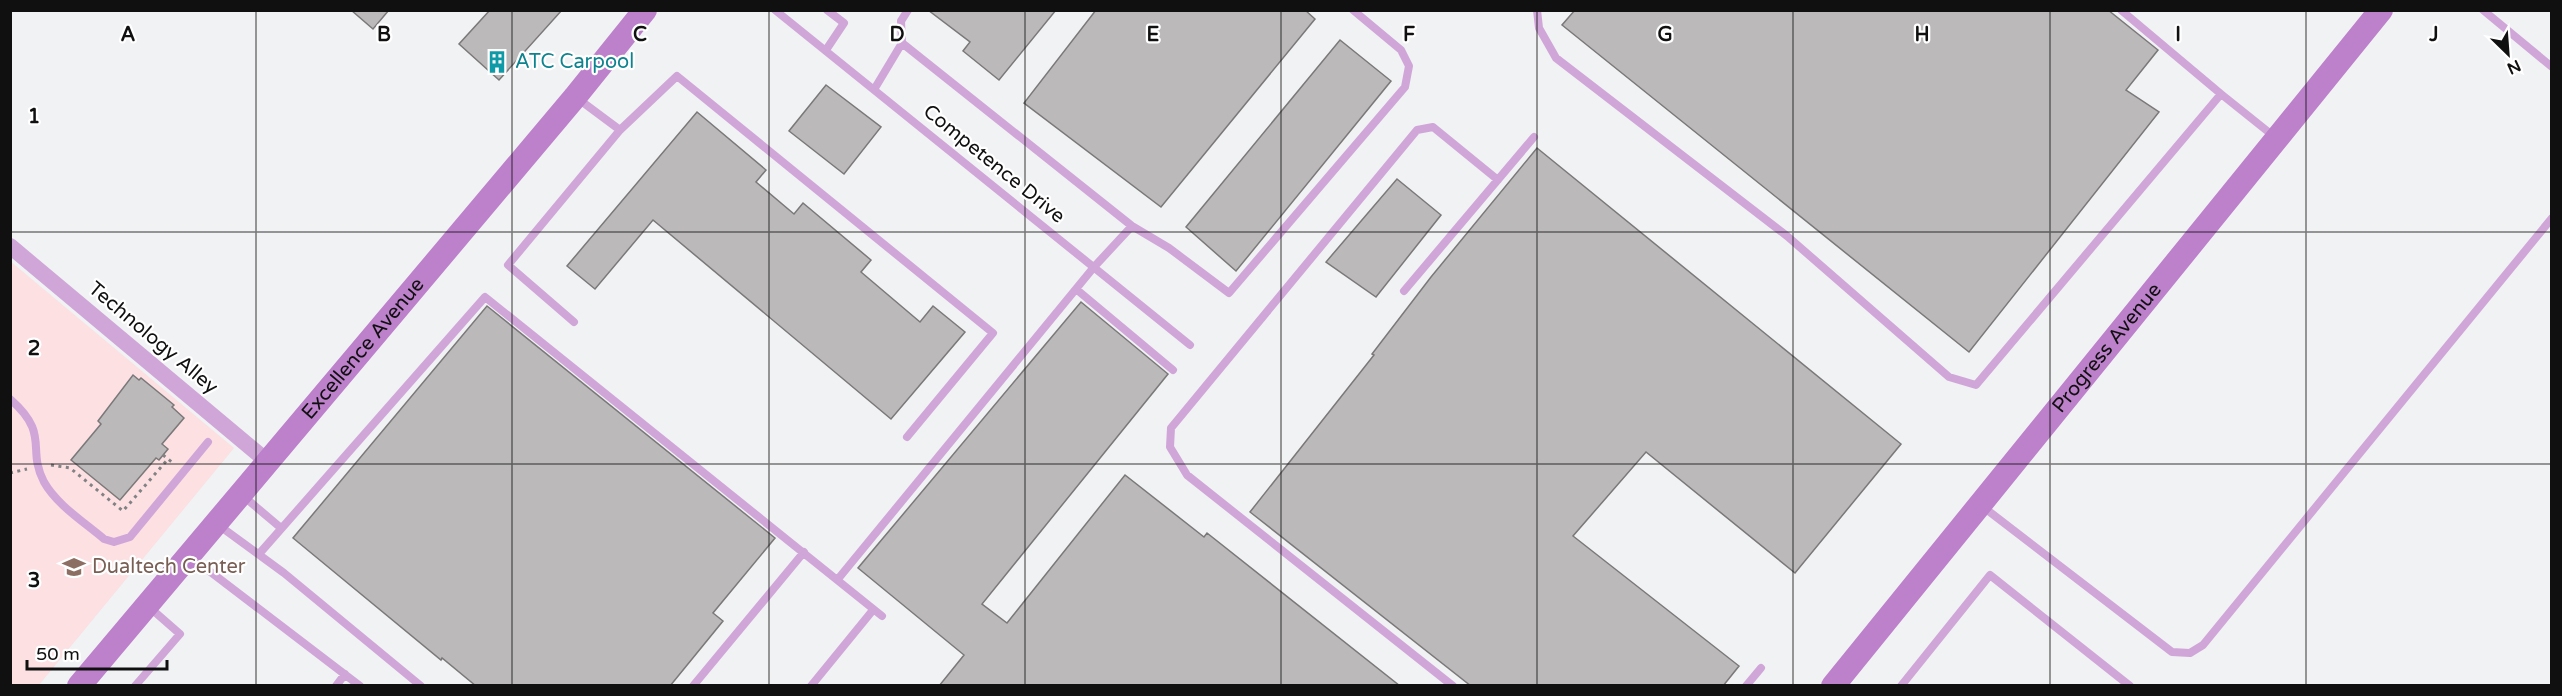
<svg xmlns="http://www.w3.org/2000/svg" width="2562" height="696" font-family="'Varela Round',sans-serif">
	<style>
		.education { fill: #fce0e2 }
		.building { fill: #bcb9ba; stroke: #7b7879; stroke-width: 1.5 }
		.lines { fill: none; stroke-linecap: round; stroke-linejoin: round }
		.path { stroke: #828284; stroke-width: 3; stroke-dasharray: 3 4.5; stroke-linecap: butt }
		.lane { stroke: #d0a6d9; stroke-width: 8 }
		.street { stroke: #d0a6d9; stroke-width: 16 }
		.secondary { stroke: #bd80cb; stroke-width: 24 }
		.grid { fill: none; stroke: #101011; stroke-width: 1.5; stroke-opacity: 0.55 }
		.labels { text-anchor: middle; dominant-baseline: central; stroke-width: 4.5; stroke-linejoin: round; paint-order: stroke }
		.culture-label { font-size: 20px; fill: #0d838f; stroke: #fff; text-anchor: start }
		.street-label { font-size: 20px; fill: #101011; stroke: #fff }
		.education-label { font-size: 20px; fill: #785e54; stroke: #fff; text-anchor: start }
		.grid-label { font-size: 20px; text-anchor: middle; font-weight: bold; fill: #101011; stroke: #fff; stroke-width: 4.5; stroke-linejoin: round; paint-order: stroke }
	</style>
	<rect width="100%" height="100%" fill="#f1f2f4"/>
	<path class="education" d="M10,261L234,448L39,685H11Z"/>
	<path class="building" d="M351,10H389L373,29Z
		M490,10H562L499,80L459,44Z
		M928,10H1056L999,80L963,51L970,42Z
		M1096,10H1305L1315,19L1161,207L1024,103Z
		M1575,10H2108L2158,50L2126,90L2159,112L1969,352L1562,25Z
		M1340,40L1391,81L1236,271L1186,227Z
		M826,85L881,127L844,174L789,131Z
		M697,112L766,170L756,182L794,214L803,203L871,260L861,272L920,322L933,306L965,332L891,419L653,220L595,289L567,266Z
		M1537,148L1901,444L1795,573L1646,452L1573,536L1739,666L1723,686H1471L1250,512L1374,355L1372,354L1431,277Z
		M1397,179L1441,215L1376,297L1326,262Z
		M1081,302L1168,374L982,604L1007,623L1125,475L1204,537L1207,533L1400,686H939L964,655L858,568Z
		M487,306L775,538L713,613L723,621L670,686H476L442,658L441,660L293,538Z
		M133,375L139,380L141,378L174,405L172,407L184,418L162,444L168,449L159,460L156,458L120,500L71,460L101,424L98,421Z"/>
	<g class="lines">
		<path class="path" d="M163,455L173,463
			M51,465L70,468L123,511L168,459
			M10,473L27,469"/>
		<path class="lane" d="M775,10L1190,345
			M1537,10L1539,28L1556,58L1787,236L1949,377L1976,385L2221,94L2276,138
			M2121,10L2221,94
			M2483,10L2552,67
			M902,43L1132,226L1169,248L1229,293L1405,87L1409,66L1401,50L1353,10
			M826,50L844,23L827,10
			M875,88L902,43L901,21L908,10
			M577,98L620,130
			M1076,289L1173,370
			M1404,291L1534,137
			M574,322L508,265L620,130L677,76L993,333L907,437
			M10,399C51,435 26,448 44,482C57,505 84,522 104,539L114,542L130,537L208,442
			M242,495L281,528
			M1982,506L2172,652L2190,653L2203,645L2552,218
			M217,524L284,573L421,686
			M259,554L485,297L882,616
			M191,557L360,686
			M838,579L1094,267L1132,226
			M135,686L180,634L148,606
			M336,686L345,674
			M693,686L804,552
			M811,686L873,610
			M1453,686L1187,475L1170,447L1171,428L1417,130L1433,127L1498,180
			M1746,686L1761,668
			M1901,686L1990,575L2130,686"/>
		<path class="street" d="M10,246L268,462"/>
		<g class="secondary">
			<path id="s1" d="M79,686L575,97L645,10"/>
			<path id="s2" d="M1833,686L2381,10"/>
		</g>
	</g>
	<path class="grid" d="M256,10V686M512,10V686M769,10V686M1025,10V686M1281,10V686M1537,10V686M1793,10V686M2050,10V686M2306,10V686M10,232H2552M10,464H2552"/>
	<defs>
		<g id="building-bare" transform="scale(1.8)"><path d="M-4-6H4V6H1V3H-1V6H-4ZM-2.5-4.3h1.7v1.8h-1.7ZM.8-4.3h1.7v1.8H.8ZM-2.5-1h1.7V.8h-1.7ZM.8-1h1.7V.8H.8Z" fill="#0f9aa8" stroke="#fff" stroke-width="2.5" paint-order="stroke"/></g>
		<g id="school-bare" transform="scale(1.8)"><path d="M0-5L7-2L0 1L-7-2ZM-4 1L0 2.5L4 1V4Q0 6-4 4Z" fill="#8d6e63" stroke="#fff" stroke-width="2.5" paint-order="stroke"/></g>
	</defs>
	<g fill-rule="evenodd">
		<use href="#building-bare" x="497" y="62"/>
		<use href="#school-bare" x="74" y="567"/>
	</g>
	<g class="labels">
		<g class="culture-label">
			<text x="515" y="62">ATC Carpool</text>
		</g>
		<g class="street-label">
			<text transform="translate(994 164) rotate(39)">Competence Drive</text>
			<text transform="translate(153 338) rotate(40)">Technology Alley</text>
			<text stroke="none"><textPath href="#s2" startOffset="435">Progress Avenue</textPath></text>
			<text stroke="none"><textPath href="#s1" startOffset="441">Excellence Avenue</textPath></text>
		</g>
		<g class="education-label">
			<text x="92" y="567">Dualtech Center</text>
		</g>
	</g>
	<g class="grid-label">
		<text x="128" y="41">A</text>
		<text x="384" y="41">B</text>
		<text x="640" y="41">C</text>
		<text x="897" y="41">D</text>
		<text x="1153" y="41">E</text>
		<text x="1409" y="41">F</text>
		<text x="1665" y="41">G</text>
		<text x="1922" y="41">H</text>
		<text x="2178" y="41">I</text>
		<text x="2434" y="41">J</text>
		<text x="34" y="123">1</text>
		<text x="34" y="355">2</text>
		<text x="34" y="587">3</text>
	</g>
	<rect width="2562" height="696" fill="none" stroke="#101011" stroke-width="24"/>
	<g transform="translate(2508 54) rotate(155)" stroke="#ffffff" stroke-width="4.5" paint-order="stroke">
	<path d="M0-4.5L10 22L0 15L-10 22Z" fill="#101011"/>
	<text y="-9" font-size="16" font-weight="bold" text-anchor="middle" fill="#101011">N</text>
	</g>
	<path d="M27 660v9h140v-9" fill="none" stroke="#101011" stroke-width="3"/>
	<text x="36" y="660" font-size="18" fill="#101011" stroke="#ffffff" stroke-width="4.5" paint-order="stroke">50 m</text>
</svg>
